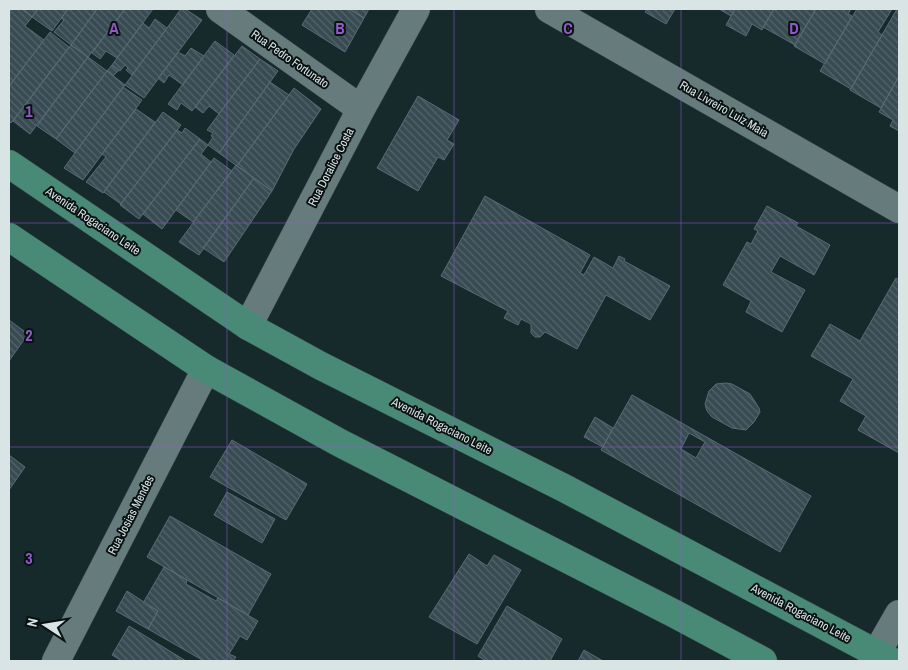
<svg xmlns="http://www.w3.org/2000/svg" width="908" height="670" font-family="'Archivo Narrow',sans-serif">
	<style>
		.building { fill: url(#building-back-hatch); stroke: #596b74; fill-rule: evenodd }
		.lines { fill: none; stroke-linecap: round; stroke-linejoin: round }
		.minor-casing { stroke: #364545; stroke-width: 29 }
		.major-casing { stroke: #364545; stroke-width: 29 }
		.minor { stroke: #667c7c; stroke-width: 28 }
		.major { stroke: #498a77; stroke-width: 28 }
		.grid { fill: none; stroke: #925ac8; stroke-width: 1; stroke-opacity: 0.55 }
		.labels { text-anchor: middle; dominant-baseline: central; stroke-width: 4; stroke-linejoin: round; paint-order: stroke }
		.street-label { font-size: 12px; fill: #d9e5e5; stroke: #091111 }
		.grid-label { font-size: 16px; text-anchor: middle; font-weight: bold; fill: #925ac8; stroke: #091111; stroke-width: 4; stroke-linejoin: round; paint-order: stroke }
	</style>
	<defs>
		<pattern id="building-back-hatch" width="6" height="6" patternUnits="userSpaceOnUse" patternTransform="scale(1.25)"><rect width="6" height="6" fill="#384a52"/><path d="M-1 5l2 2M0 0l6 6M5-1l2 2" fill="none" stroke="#54646b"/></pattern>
	</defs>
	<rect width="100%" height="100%" fill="#162a2b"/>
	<path class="building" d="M10,9H22L32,17L25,26L44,40L10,85L9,84Z
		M22,9H38L32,17Z
		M38,9H68L52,31L32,17Z
		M68,9H97L71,45L54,32L64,20L61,18Z
		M97,9H125L88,57L71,45Z
		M125,9H153L117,58L106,51L100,59L92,53Z
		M181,9H185L202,20L144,98L125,85Z
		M312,9H349L364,18L345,52L302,25Z
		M349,9H369L364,18Z
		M647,9H675L666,24L645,12Z
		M719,9H735L731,16Z
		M735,9H774L762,30L752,24L746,36L726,25Z
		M774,9H816L795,45L763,27Z
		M816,9H851L848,14L852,16L825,64L794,46Z
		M857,9H892L878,32L882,35L851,89L820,71Z
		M897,9H899V76L881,108L850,90Z
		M155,19L167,28L132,75L126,70L128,68L125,65L120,71L112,65L143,23L149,28Z
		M50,32L69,47L11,123L9,121V86Z
		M215,41L234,55L192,111L181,103L177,110L168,104Z
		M71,45L88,57L30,134L13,121Z
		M242,46L260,59L219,114L209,106L203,113L195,107Z
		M191,48L204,56L183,85L169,75L164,83L158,78L178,52L185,56Z
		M88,57L107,71L56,139L37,126Z
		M260,59L278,71L219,153L208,145L213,137L211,136L213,133L207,130Z
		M112,65L119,70L113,76L107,71Z
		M107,71L125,85L75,153L56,139Z
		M899,76V131L890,126L893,120L879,112Z
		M270,82L289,95L237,166L219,153Z
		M123,87L142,100L83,180L64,168Z
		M294,88L321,109L294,149L272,191L237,166Z
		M418,96L459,120L447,140L454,144L444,160L438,157L418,191L377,168Z
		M136,109L155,122L103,193L86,182L106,157L102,154Z
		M163,112L181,125L121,204L104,192Z
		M185,128L200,139L139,219L120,205L177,130L182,133Z
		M200,139L208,145L201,154L211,162L162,229L143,214Z
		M214,158L232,171L193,222L176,210Z
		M236,165L254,178L199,255L179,242Z
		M254,178L272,191L224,262L203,248Z
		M485,196L590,255L580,273L584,275L594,257L613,268L619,256L625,259L624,261L670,286L650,320L606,295L577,349L545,332L540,337H535L531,333V324L521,319L518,325L504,318L508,311L441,276Z
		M767,206L798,223L796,226L830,245L814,275L780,256L771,272L805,290L782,332L746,312L751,301L723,285L747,242L751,244L758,231L754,229Z
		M896,278L899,280V453L858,430L866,416L840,401L853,379L811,356L830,324L860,341Z
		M9,320L28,334L9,361Z
		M726,383L732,384L750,394L759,408L760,412L754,422L746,430L732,428L712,417L707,411L705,404L709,391L716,384Z
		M632,395L811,496L780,552L601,450ZM689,433L705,442L696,458L681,449Z
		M595,417L613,428L603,447L584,437Z
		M232,440L307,484L286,520L210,477Z
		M9,455L25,467L9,490Z
		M227,492L275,519L262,543L214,515Z
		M170,516L271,574L248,615L147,557Z
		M469,554L487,566L494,555L521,570L477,644L429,617Z
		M164,567L187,580L186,584L216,601L218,598L258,621L247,640L240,636L229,654L236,657L233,661H204L148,629L158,611L143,603Z
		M127,591L158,611L148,629L116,611Z
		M507,606L562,639L550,661H486L478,656Z
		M129,626L186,661H122L112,655Z
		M584,650L603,661H578Z"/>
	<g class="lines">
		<g class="minor-casing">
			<path id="minor" d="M220,9L361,109
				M549,9L899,209
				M248,326L361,109L416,9
				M56,661L206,369
				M872,661L899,614"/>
		</g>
		<g class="major-casing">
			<path id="major" d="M9,164L248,326L321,366L564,488L891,661
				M9,237L206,369L340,443L675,614L763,661"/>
		</g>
		<use href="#minor" class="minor"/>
		<use href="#major" class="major"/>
	</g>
	<path class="grid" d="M227,9V661M454,9V661M681,9V661M9,223H899M9,447H899"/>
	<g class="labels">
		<g class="street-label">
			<text transform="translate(290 59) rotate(35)">Rua Pedro Fortunato</text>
			<text transform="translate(724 109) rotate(30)">Rua Livreiro Luiz Maia</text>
			<text transform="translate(331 167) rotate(-63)">Rua Doralice Costa</text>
			<text transform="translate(93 221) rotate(34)">Avenida Rogaciano Leite</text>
			<text transform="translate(442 426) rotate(27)">Avenida Rogaciano Leite</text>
			<text transform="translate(131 515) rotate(-63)">Rua Josias Mendes</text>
			<text transform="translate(801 613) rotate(28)">Avenida Rogaciano Leite</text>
		</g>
	</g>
	<g class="grid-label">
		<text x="114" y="34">A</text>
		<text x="340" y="34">B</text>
		<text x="568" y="34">C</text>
		<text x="794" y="34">D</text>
		<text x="29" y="117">1</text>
		<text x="29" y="341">2</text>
		<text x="29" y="564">3</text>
	</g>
	<rect width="908" height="670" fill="none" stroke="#d9e5e5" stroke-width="20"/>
	<g transform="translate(45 625) rotate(282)" stroke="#091111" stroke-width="4" paint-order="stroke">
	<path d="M0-4L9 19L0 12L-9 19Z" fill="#d9e5e5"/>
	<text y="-8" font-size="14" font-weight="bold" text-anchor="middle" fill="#d9e5e5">N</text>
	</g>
</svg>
